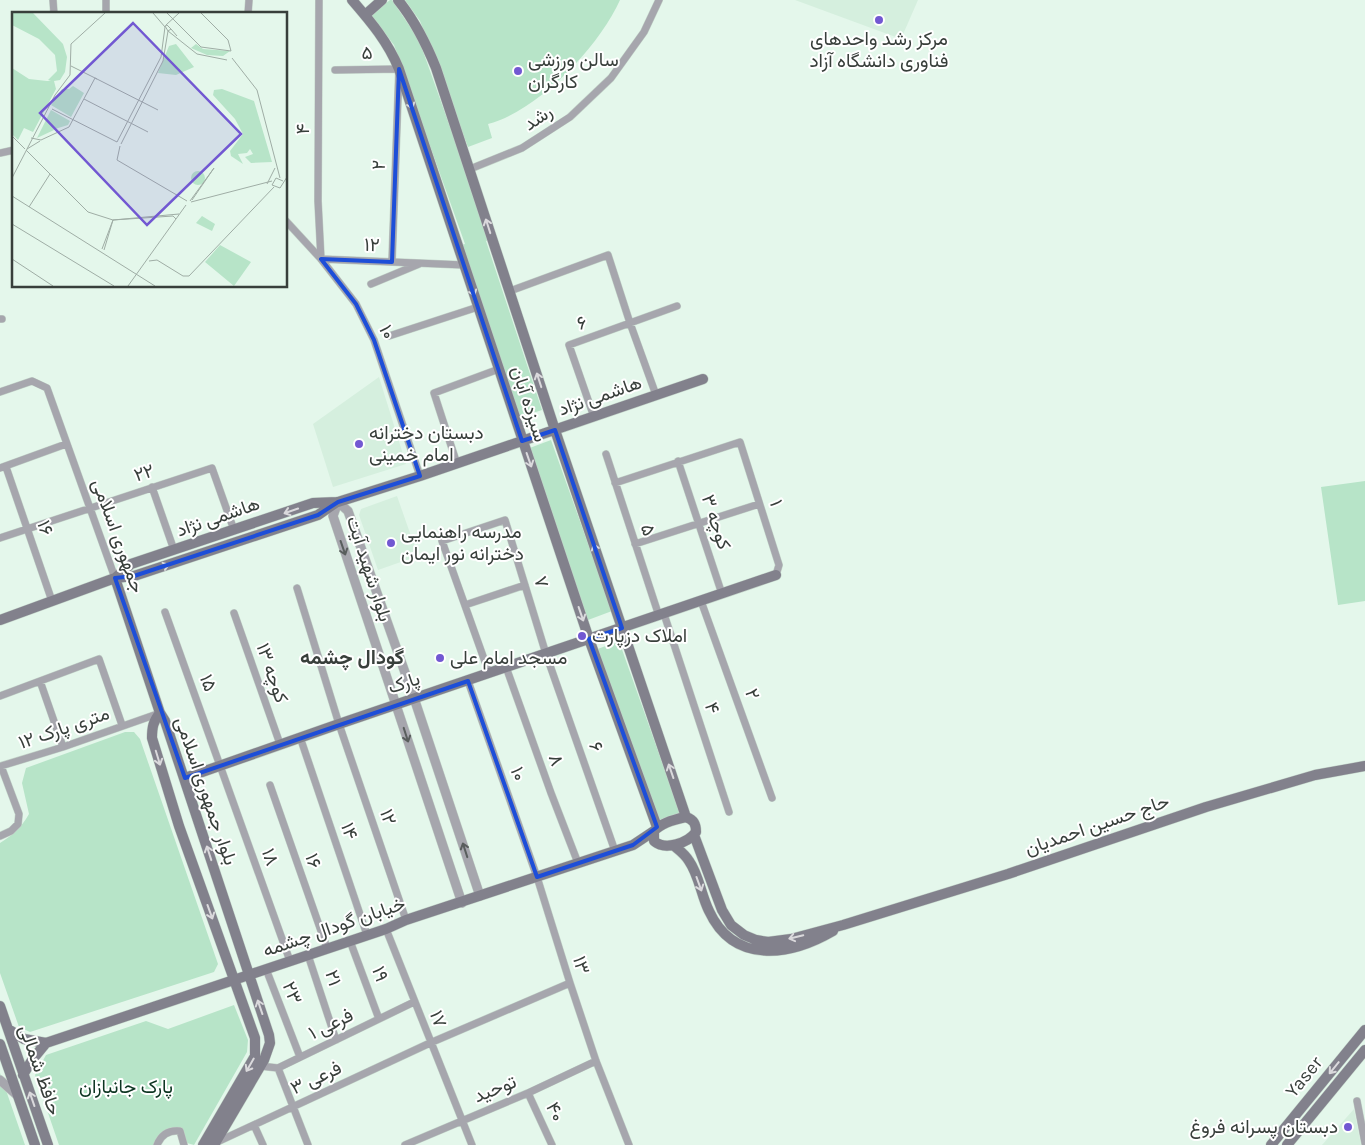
<svg xmlns="http://www.w3.org/2000/svg" width="1365" height="1145" font-family="Karla,Vazirmatn,sans-serif">
	<style>
		.built { fill: #d5efde }
		.green { fill: #b7e4c8 }
		.lines { fill: none; stroke-linecap: round; stroke-linejoin: round }
		.minor-casing { stroke: #c2d2c8; stroke-width: 8 }
		.tertiary-casing { stroke: #c2d2c8; stroke-width: 10 }
		.secondary-casing { stroke: #c2d2c8; stroke-width: 11 }
		.minor { stroke: #a6a6ad; stroke-width: 7 }
		.tertiary { stroke: #a6a6ad; stroke-width: 9 }
		.secondary { stroke: #82818c; stroke-width: 10 }
		.oneway { stroke: #dad9dc }
		.oneway2 { stroke: #595e5d }
		.marked { fill: none; stroke: #1d4ed8; stroke-width: 4; stroke-linejoin: round }
		.poi-dot { fill: #7258d2; stroke: #fff; stroke-width: 2 }
		.labels { text-anchor: middle; dominant-baseline: central; stroke-width: 4; stroke-linejoin: round; paint-order: stroke }
		.poi-label { font-size: 19px; fill: #383f3b; stroke: #fff; text-anchor: start }
		.street-label { font-size: 19px; fill: #383f3b; stroke: #fff }
		.park-label { font-size: 19px; fill: #0b3420; stroke: #fff }
		.neighbourhood-label { font-size: 20px; font-weight: bold; fill: #383f3b; stroke: #fff }
		.inset-road { fill: none; stroke: #9fada5; stroke-width: 1 }
		.view { fill: #7258d2; fill-opacity: 0.15; stroke: #7258d2; stroke-width: 2.5 }
		.inset-edge { fill: none; stroke: #383f3b; stroke-width: 2.5 }
	</style>
	<rect width="100%" height="100%" fill="#e4f7eb"/>
	<path class="built" d="M795,0H918L901,39Z
		M379,377L406,464L333,487L313,424Z
		M397,496L418,556L378,570L359,515L361,509Z
		M1354,1109L1361,1145H1322Z"/>
	<path class="green" d="M390,0H392L419,40L490,239L486,241L542,410L518,418L461,245L465,244L397,53L394,45L371,15Z
		M405,0H620C599,47 538,111 488,124L492,138L468,147L420,21Z
		M551,440L612,611L588,620L527,449Z
		M1365,481V601L1338,605L1321,487Z
		M619,641L680,813L656,821L595,650Z
		M125,732H134L140,739L218,964L214,972L30,1032L19,1027L0,973V843C13,835 21,828 29,814L22,783L26,768Z
		M234,1005L248,1040L247,1052L194,1145L187,1143L180,1128L154,1145H59L35,1075L46,1055L146,1021L168,1029Z
		M0,1073L25,1145H0Z"/>
	<g class="lines">
		<g class="minor-casing">
			<path id="minor" d="M53,0L54,14
				M319,0L318,201L321,259L464,265
				M106,14V0
				M248,14L249,0
				M335,70L399,69L392,262
				M0,153L14,150
				M470,169L522,148L570,117L611,78L644,32L659,0
				M286,221L321,259L356,304L374,340L420,476
				M371,284L419,264
				M510,291L608,255L630,323L656,395
				M0,319H2
				M389,336L478,307
				M0,392L32,381L47,388L115,578
				M594,417L569,345L677,306
				M606,454L659,616
				M678,461L722,594
				M457,464L434,393L499,369
				M6,467L52,601
				M0,468L66,444
				M615,483L740,442L779,565L776,575
				M152,487L174,550
				M0,538L212,468L234,530
				M635,544L759,504
				M297,588L339,724L406,920
				M701,601L772,798
				M465,605L525,585
				M165,612L290,961
				M234,613L280,744
				M664,614L729,812
				M506,667L551,793L578,863
				M489,673L442,541L505,520L546,654L615,851
				M40,681L63,747
				M468,681L537,877L570,983L596,1061L629,1145
				M0,696L99,659L122,725
				M300,737L367,935
				M270,785L327,948
				M0,836L11,831L18,824L19,814L1,766L63,747L160,713
				M386,929L472,1145
				M350,941L379,1019
				M308,955L336,1040
				M266,969L300,1057
				M260,1066L278,1068L414,1002
				M278,1068L308,1145
				M528,1093L552,1145
				M1357,1101L1365,1143
				M254,1125L263,1145
				M215,1143L430,1043L570,983
				M157,1145C161,1135 169,1130 180,1131L184,1145
				M405,1145L528,1093L596,1061"/>
		</g>
		<g class="tertiary-casing">
			<path id="tertiary" d="M462,903L333,516L338,502L348,511L414,698L480,896
				M0,1080L18,1096"/>
		</g>
		<g class="secondary-casing">
			<path id="secondary" d="M352,0C371,22 388,42 399,69L589,639L657,827
				M398,0C415,21 426,43 436,68L555,430L686,817
				M365,15L382,0
				M115,578L131,564L313,503L338,502L420,476L703,379
				M115,578L160,713L165,721L269,1035L270,1043L264,1060L214,1145
				M0,620L115,578L134,576L318,515L337,502
				M160,713C153,721 152,728 152,738L179,826L255,1038V1056L203,1145
				M185,778L339,724L776,575
				M686,817C694,820 696,824 696,832C688,843 665,851 654,841V831C661,823 676,819 686,817Z
				M694,835L722,910L731,925L744,935L756,940L768,942L791,939L843,925L1008,874L1206,807L1315,775L1365,766
				M673,845C679,850 685,854 689,861C699,875 701,895 709,911C734,965 790,956 833,931
				M0,1006L48,1145
				M8,1029L24,1039L46,1043
				M46,1043L386,929L406,920L633,845L654,831
				M0,1044L35,1145
				M23,1075L32,1060L46,1043
				M1271,1145L1365,1030
				M1287,1145L1365,1050"/>
		</g>
		<use href="#minor" class="minor"/>
		<use href="#tertiary" class="tertiary"/>
		<use href="#secondary" class="secondary"/>
	</g>
	<defs><path id="oneway-shaft" d="M-6 0H5M1.5-3L5.5 0L1.5 3" fill="none" stroke-width="1.6" stroke-linecap="round" stroke-linejoin="round" transform="scale(1.25)"/></defs>
	<g class="oneway">
		<use href="#oneway-shaft" transform="translate(410 102) rotate(71)"/>
		<use href="#oneway-shaft" transform="translate(488 226) rotate(-108)"/>
		<use href="#oneway-shaft" transform="translate(472 289) rotate(71)"/>
		<use href="#oneway-shaft" transform="translate(539 380) rotate(-108)"/>
		<use href="#oneway-shaft" transform="translate(529 460) rotate(71)"/>
		<use href="#oneway-shaft" transform="translate(291 511) rotate(161)"/>
		<use href="#oneway-shaft" transform="translate(596 551) rotate(-109)"/>
		<use href="#oneway-shaft" transform="translate(162 567) rotate(-19)"/>
		<use href="#oneway-shaft" transform="translate(581 614) rotate(71)"/>
		<use href="#oneway-shaft" transform="translate(158 758) rotate(73)"/>
		<use href="#oneway-shaft" transform="translate(671 771) rotate(-109)"/>
		<use href="#oneway-shaft" transform="translate(209 853) rotate(-108)"/>
		<use href="#oneway-shaft" transform="translate(699 884) rotate(70)"/>
		<use href="#oneway-shaft" transform="translate(210 912) rotate(70)"/>
		<use href="#oneway-shaft" transform="translate(796 937) rotate(166)"/>
		<use href="#oneway-shaft" transform="translate(260 1007) rotate(-109)"/>
		<use href="#oneway-shaft" transform="translate(250 1065) rotate(120)"/>
		<use href="#oneway-shaft" transform="translate(1334 1068) rotate(129)"/>
		<use href="#oneway-shaft" transform="translate(32 1099) rotate(-109)"/>
	</g>
	<g class="oneway2">
		<use href="#oneway-shaft" transform="translate(343 548) rotate(71)"/>
		<use href="#oneway-shaft" transform="translate(406 735) rotate(72)"/>
		<use href="#oneway-shaft" transform="translate(465 850) rotate(-108)"/>
	</g>
	<path class="marked" d="M399,69L522,441L555,430L622,628L589,639L657,827L633,845L537,877L468,681L185,778L115,578L134,576L318,515L338,502L420,476L374,340L356,304L321,259L392,262Z"/>
	<g class="poi-dot">
		<circle cx="879" cy="20" r="5"/>
		<circle cx="518" cy="71" r="5"/>
		<circle cx="359" cy="444" r="5"/>
		<circle cx="391" cy="543" r="5"/>
		<circle cx="582" cy="636" r="5"/>
		<circle cx="440" cy="658" r="5"/>
		<circle cx="1348" cy="1127" r="5"/>
	</g>
	<g class="labels">
		<g class="poi-label">
			<text x="879" y="39" text-anchor="middle">مرکز رشد واحدهای<tspan x="879" dy="22">فناوری دانشگاه آزاد</tspan></text>
			<text x="528" y="60">سالن ورزشی<tspan x="528" dy="22">کارگران</tspan></text>
			<text x="369" y="433">دبستان دخترانه<tspan x="369" dy="22">امام خمینی</tspan></text>
			<text x="401" y="532">مدرسه راهنمایی<tspan x="401" dy="22">دخترانه نور ایمان</tspan></text>
			<text x="592" y="636">املاک دزپارت</text>
			<text x="450" y="658">مسجد امام علی</text>
			<text x="1338" y="1127" text-anchor="end">دبستان پسرانه فروغ</text>
		</g>
		<g class="street-label">
			<text x="367" y="53">۵</text>
			<text transform="translate(538 118) rotate(-33)">رشد</text>
			<text transform="translate(303 129) rotate(-89)">۴</text>
			<text transform="translate(379 165) rotate(-88)">۲</text>
			<text transform="translate(372 245) rotate(2)">۱۲</text>
			<text transform="translate(582 323) rotate(-20)">۶</text>
			<text transform="translate(387 332) rotate(67)">۱۰</text>
			<text transform="translate(600 396) rotate(-19)">هاشمی نژاد</text>
			<text transform="translate(529 404) rotate(72)">سیزده آبان</text>
			<text transform="translate(144 473) rotate(-18)">۲۲</text>
			<text transform="translate(776 503) rotate(72)">۱</text>
			<text transform="translate(218 517) rotate(-19)">هاشمی نژاد</text>
			<text transform="translate(716 522) rotate(72)">کوچه ۳</text>
			<text transform="translate(45 528) rotate(71)">۱۶</text>
			<text transform="translate(648 530) rotate(72)">۵</text>
			<text transform="translate(118 536) rotate(70)">جمهوری اسلامی</text>
			<text transform="translate(369 569) rotate(72)">بلوار شهید آیت</text>
			<text transform="translate(541 582) rotate(73)">۷</text>
			<text transform="translate(272 673) rotate(71)">کوچه ۱۳</text>
			<text transform="translate(208 683) rotate(70)">۱۵</text>
			<text transform="translate(404 683) rotate(-18)">پارک</text>
			<text transform="translate(752 694) rotate(70)">۲</text>
			<text transform="translate(712 708) rotate(72)">۴</text>
			<text transform="translate(64 728) rotate(-19)">۱۲ متری پارک</text>
			<text transform="translate(596 747) rotate(71)">۶</text>
			<text transform="translate(556 760) rotate(71)">۸</text>
			<text transform="translate(518 774) rotate(71)">۱۰</text>
			<text transform="translate(206 791) rotate(71)">بلوار جمهوری اسلامی</text>
			<text transform="translate(388 817) rotate(71)">۱۲</text>
			<text transform="translate(1097 825) rotate(-19)">حاج حسین احمدیان</text>
			<text transform="translate(349 831) rotate(71)">۱۴</text>
			<text transform="translate(270 857) rotate(70)">۱۸</text>
			<text transform="translate(313 861) rotate(71)">۱۶</text>
			<text transform="translate(334 927) rotate(-19)">خیابان گودال چشمه</text>
			<text transform="translate(581 965) rotate(73)">۱۳</text>
			<text transform="translate(380 974) rotate(69)">۱۹</text>
			<text transform="translate(333 978) rotate(72)">۲۱</text>
			<text transform="translate(292 993) rotate(68)">۲۳</text>
			<text transform="translate(438 1019) rotate(69)">۱۷</text>
			<text transform="translate(331 1024) rotate(-26)">فرعی ۱</text>
			<text transform="translate(40 1070) rotate(71)">حافظ شمالی</text>
			<text transform="translate(1304 1077) rotate(-51)">Yaser</text>
			<text transform="translate(316 1078) rotate(-25)">فرعی ۳</text>
			<text transform="translate(495 1089) rotate(-22)">توحید</text>
			<text transform="translate(555 1112) rotate(66)">۴۰</text>
		</g>
		<g class="park-label">
			<text x="126" y="1087">پارک جانبازان</text>
		</g>
		<g class="neighbourhood-label">
			<text x="352" y="657">گودال چشمه</text>
		</g>
	</g>
	<g transform="translate(12 12)">
		<rect width="275" height="275" fill="#e4f7eb"/>
		<path d="M0,1H21L51,32L55,45L53,60L48,68L42,69L44,77L21,120L12,116L6,128L0,122V56L17,67L35,69H39L36,68L45,59L43,43L27,27L0,13ZM164,32L182,55L164,63L146,61L157,34ZM184,32L191,37L218,39L211,44L195,43L179,36ZM61,74L72,81L59,105L39,93L50,77H57ZM210,77L242,89L260,150L239,151L233,145L241,142L238,137L235,141L226,142L231,152L219,144L218,139L231,122L223,107L201,83L202,78ZM39,98L58,109L56,113L43,117L40,114L42,118L25,126ZM179 166a7 7 0 1 1 14 0a7 7 0 1 1-14 0ZM190,204L203,212L200,219L184,211ZM208,233L239,250L222,274L193,250Z" fill="#b7e4c8"/>
		<path class="inset-road" d="M155,1L189,35L219,39L216,28L189,1M154,13L167,1M159,17L156,19L153,14L155,13L159,17L165,24M220,46L245,78L268,166M59,54L85,67M83,66L146,98M72,87L136,120M40,97L105,130M0,124L13,137M19,126L29,128L57,115L83,66M105,130L149,45L153,15L141,1M109,132L151,49L156,19L185,42L215,48M108,134L105,148L175,189M15,137L28,129M14,138L76,200L101,208M0,166L43,83L58,63L59,32L93,1M271,169L264,166L260,173L268,176L275,165M255,172L263,156M0,184L143,274M178,189L202,156L180,188M179,190L260,169M17,195L38,162M164,207L161,204L101,208L167,202M0,212L102,274M90,237L101,208M92,238L101,208M0,247L41,274M137,249L145,248L171,264H177L262,175M116,274L174,193"/>
		<path class="view" d="M121,11L229,122L135,213L28,101Z"/>
		<rect width="275" height="275" class="inset-edge"/>
	</g>
</svg>
